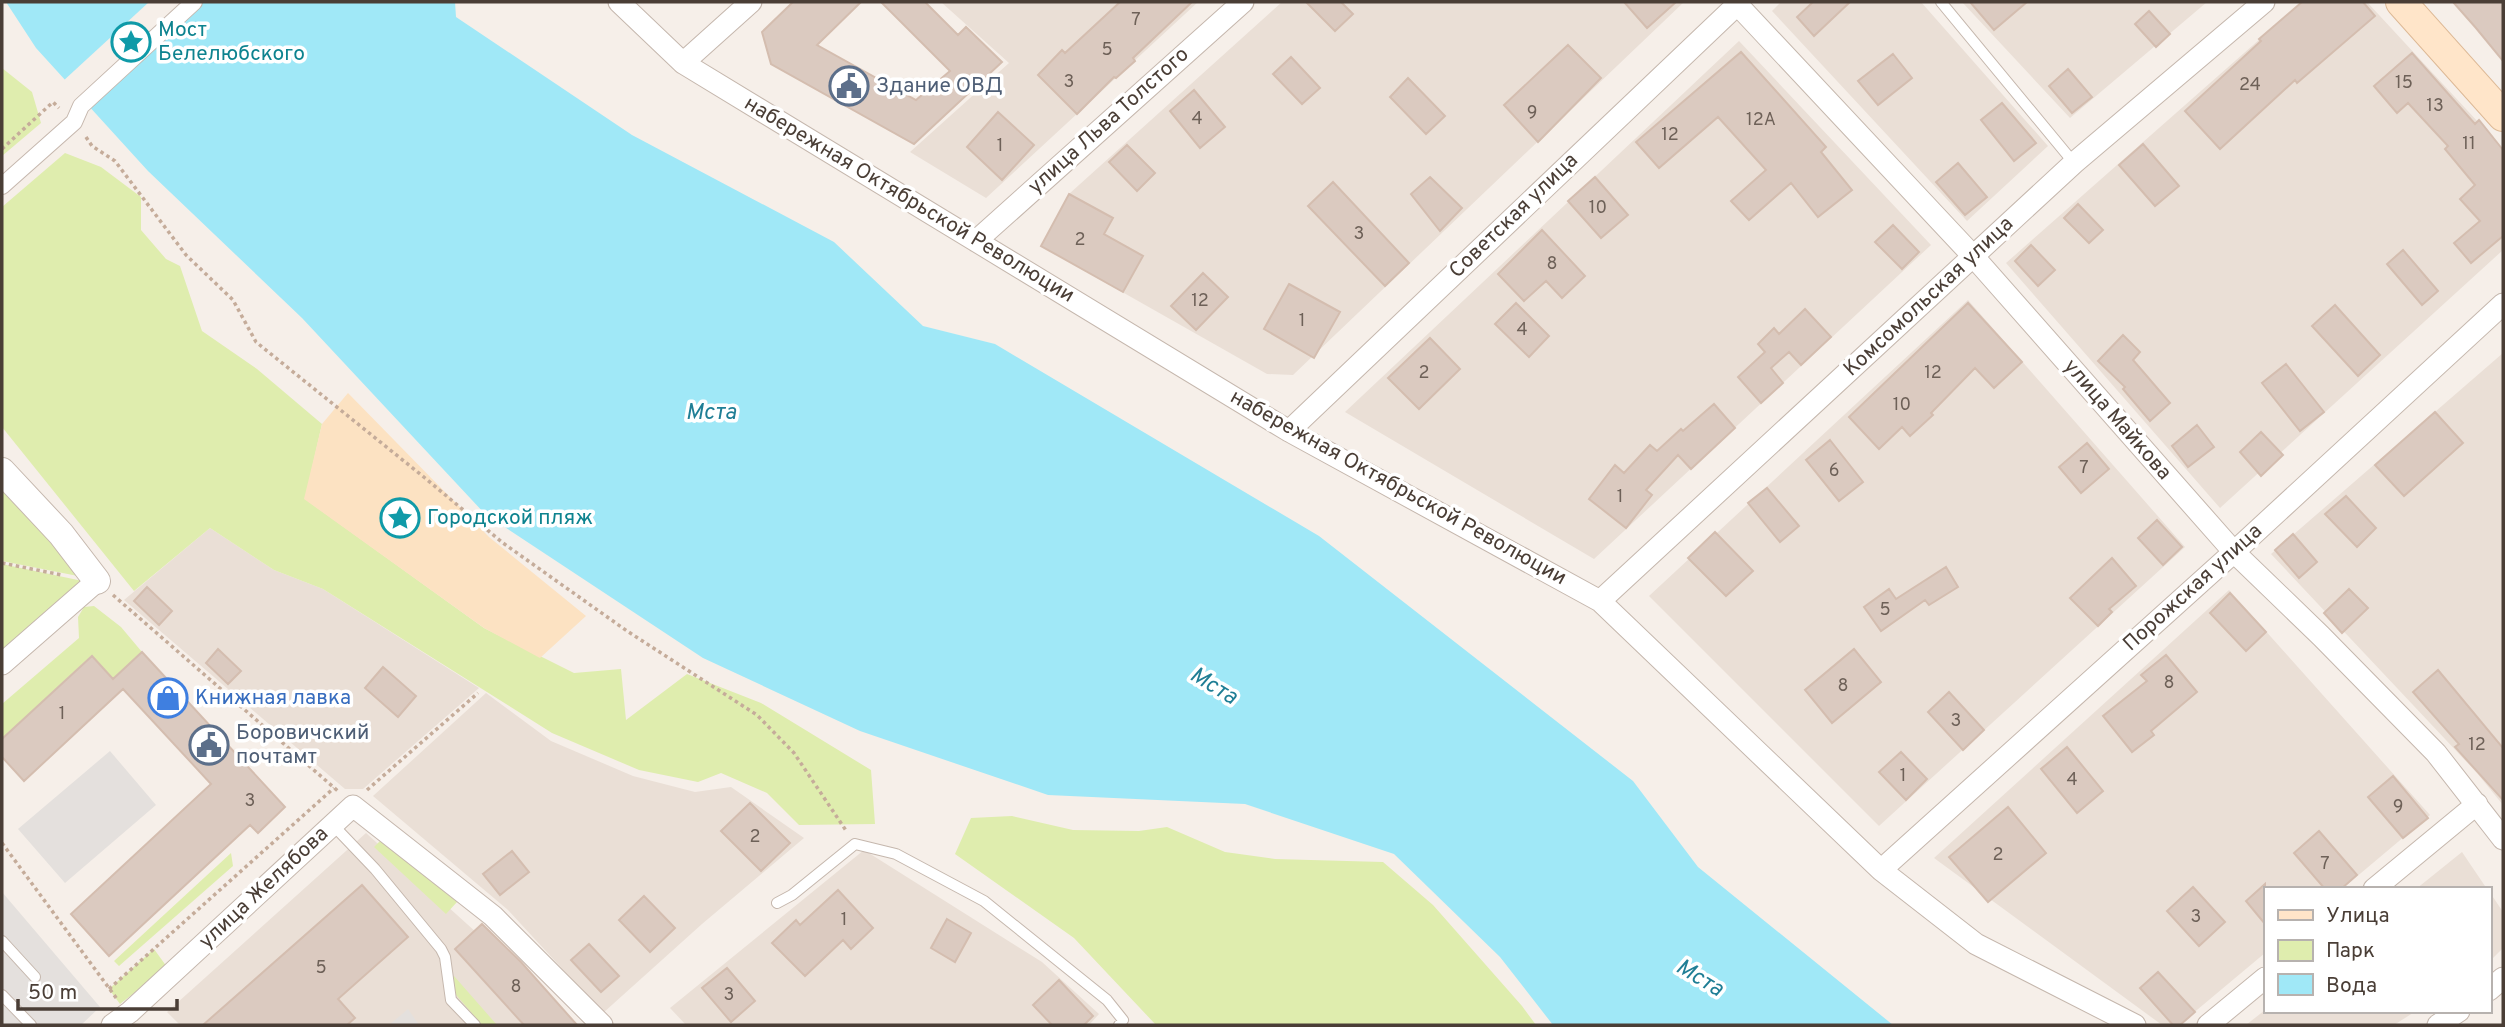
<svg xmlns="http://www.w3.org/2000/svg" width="2505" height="1027" font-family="Overpass,sans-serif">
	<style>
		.residential { fill: #eadfd6 }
		.green { fill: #dfedae }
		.sand { fill: #fce2c2 }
		.parking { fill: #e4e0dd }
		.water { fill: #a0e8f7 }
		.pier { fill: #f6efe9 }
		.building { fill: #dbcac0; stroke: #d4bdaf; stroke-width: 2 }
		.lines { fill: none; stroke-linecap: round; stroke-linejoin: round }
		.service-casing { stroke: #c5b7ad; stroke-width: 12 }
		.pedestrian-casing { stroke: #c5b7ad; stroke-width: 18 }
		.minor-casing { stroke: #c5b7ad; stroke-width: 23 }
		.tertiary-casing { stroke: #c5b7ad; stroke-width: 28 }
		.secondary-casing { stroke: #ddb996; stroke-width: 32 }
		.path { stroke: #c5ac9a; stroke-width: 3.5; stroke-dasharray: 3.5 3.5; stroke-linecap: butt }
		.service { stroke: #fff; stroke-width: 10 }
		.pedestrian { stroke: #fff; stroke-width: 16 }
		.minor { stroke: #fff; stroke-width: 21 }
		.tertiary { stroke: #fff; stroke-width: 26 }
		.secondary { stroke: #ffe5c9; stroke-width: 30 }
		.labels { text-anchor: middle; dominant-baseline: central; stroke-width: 7; stroke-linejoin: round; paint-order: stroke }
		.number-label { font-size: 18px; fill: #6e6158 }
		.culture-label { font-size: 21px; fill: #0d838f; stroke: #fff; text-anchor: start }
		.service-label { font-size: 21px; fill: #4e5e75; stroke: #fff; text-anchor: start }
		.street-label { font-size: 21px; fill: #4a3e36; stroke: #fff }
		.shop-label { font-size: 21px; fill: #366cbe; stroke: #fff; text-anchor: start }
		.water-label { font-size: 23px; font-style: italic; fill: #1f7e95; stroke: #fff }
	</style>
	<rect width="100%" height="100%" fill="#f6efe9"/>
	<path class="residential" d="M941,2H1198L986,198L910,152L1009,63Z
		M1282,2H1684L1293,375L1267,374L1041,246L1069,194Z
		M1781,2H1921L2048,146L1967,221L1772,11Z
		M1962,2H2207L2070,118Z
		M2302,2H2367L2503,149V250L2220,508L2006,263Z
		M1739,41L1931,245L1594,559L1345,412Z
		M1968,300L2185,547L1879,826L1649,596Z
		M2503,353V805L2477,773L2271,554Z
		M210,528L274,570L323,589L479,688L363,789H345L124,600Z
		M2229,590L2430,815L2342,889H2265V953L2179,1025H2162L1934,858Z
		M486,693L551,741L633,776L695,792L731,787L804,838L702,924L603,1013L508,910L373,796Z
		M366,833L579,1025H180L167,1012Z
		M864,850L1042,962L1099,1014L1089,1025H686L670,1008Z
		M2462,852L2487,889H2416Z
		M2489,891L2503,912V948L2489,962Z
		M2265,1010V1011H2416L2394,1025H2246Z"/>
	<path class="green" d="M2,68L32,92L41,123L2,156Z
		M65,153L101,167L141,197V230L166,259L180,266L202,331L257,369L322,424L305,499L484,628L574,673L621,669L626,720L687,674L761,703L871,770L875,824L799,825L767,793L721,773L698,782L639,770L552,733L323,589L274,570L210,528L134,591L2,427V207Z
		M2,478L93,579L2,561Z
		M2,564L92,583L2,651Z
		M94,606L121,627L142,652L113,679L91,656L2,739V704L79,638L78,617L84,607Z
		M1012,816L1073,830L1139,831L1167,827L1225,852L1275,859L1383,862L1433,905L1522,1006L1536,1025H1156L1074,938L955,854L971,818Z
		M382,839L457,902L446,914L374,847Z
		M231,853L233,866L119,966L114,961Z
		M154,949L167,967L120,1004L109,989Z
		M454,976L497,1025H482L445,982Z"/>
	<path class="sand" d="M348,393L489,537L586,616L540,658L484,628L304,499L322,424Z"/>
	<path class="parking" d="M110,751L156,805L65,883L18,829Z
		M2,892L100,1007L81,1025H2Z
		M408,1009L419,1025H389Z"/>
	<path class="water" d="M6,2H455L456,17L632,135L834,242L923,326L995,344L1319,536L1633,781L1698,867L1893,1025H1553L1500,957L1394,854L1245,804L1048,795L860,731L703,658L485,514L302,318L148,171L36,48Z"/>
	<path class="pier" d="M149,2H203L83,105L62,82Z"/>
	<path class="building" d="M793,2H861L817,45L916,100L950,71L881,2H925L958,35L966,27L1002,62L914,144L771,64L762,32Z
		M1120,2H1192L1133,58L1135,61L1116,78L1114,77L1077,114L1038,75L1062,50L1065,53Z
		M1306,2H1341L1353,14L1335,31Z
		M1624,2H1676L1647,28Z
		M1813,2H1850L1814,36L1797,17Z
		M1970,2H2027L1994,30Z
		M2302,2H2363L2375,16L2297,83L2295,80L2220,149L2185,111L2261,41L2259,39Z
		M2453,2H2503V61L2476,28Z
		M2149,11L2170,34L2156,47L2135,24Z
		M1568,45L1601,78L1538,142L1504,105Z
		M1741,52L1826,147L1821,152L1852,190L1818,217L1791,183L1749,220L1731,201L1766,170L1718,117L1659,168L1636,142Z
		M2412,53L2475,124L2479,120L2503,150V236L2471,263L2454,243L2480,221L2460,199L2475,185L2445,149L2448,146L2408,103L2397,113L2374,86Z
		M1893,54L1912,78L1878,105L1858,81Z
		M1291,57L1320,88L1302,104L1273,74Z
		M2068,69L2092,97L2072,113L2049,86Z
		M1408,78L1445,116L1426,134L1390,97Z
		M1194,90L1225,127L1200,148L1170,111Z
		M2002,103L2036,143L2014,161L1981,120Z
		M998,112L1034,145L1002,180L967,147Z
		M2143,144L2179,186L2155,206L2119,165Z
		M1127,145L1155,173L1137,191L1109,162Z
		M1958,163L1987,197L1965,215L1936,182Z
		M1430,177L1462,208L1440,231L1411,194Z
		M1595,177L1628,215L1601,238L1568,201Z
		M1333,182L1409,263L1385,286L1308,206Z
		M1069,194L1113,218L1104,234L1143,256L1123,292L1041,246Z
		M2078,204L2103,230L2089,243L2064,218Z
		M1893,225L1919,252L1902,269L1875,242Z
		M1542,230L1585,276L1562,298L1546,281L1524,301L1498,274Z
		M2031,245L2055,270L2038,286L2015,261Z
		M2403,250L2438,291L2422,305L2387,264Z
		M1203,273L1228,297L1196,330L1171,306Z
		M1289,284L1340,312L1314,358L1264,329Z
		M1516,303L1549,336L1529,357L1495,324Z
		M1968,303L2022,362L1994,388L1975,368L1931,413L1933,415L1910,436L1902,427L1879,449L1849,417Z
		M2335,305L2380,355L2358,376L2312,326Z
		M1805,309L1831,337L1801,365L1789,352L1771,368L1783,383L1761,403L1738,377L1765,352L1758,344L1774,328L1779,334Z
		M2123,335L2140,352L2133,360L2170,403L2150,421L2123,389L2125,387L2098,361Z
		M1430,338L1460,369L1419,409L1388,378Z
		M2286,364L2324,412L2300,431L2262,383Z
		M1714,404L1735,428L1691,469L1678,455L1646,490L1652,495L1626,528L1589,499L1615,465L1624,473L1650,445L1657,451L1681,429L1683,431Z
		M2435,412L2463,443L2404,496L2375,465Z
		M2197,425L2214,447L2188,467L2172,446Z
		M2261,432L2283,455L2261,476L2240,452Z
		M1830,440L1863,482L1839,501L1806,460Z
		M2087,443L2109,469L2081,493L2059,467Z
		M1767,488L1799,526L1780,542L1748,503Z
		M2346,496L2376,528L2357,547L2325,514Z
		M2157,520L2182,547L2163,565L2138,538Z
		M1715,532L1753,571L1726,596L1688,558Z
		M2293,534L2317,562L2299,578L2275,550Z
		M2112,558L2136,586L2109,609L2112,612L2098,626L2070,598Z
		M1946,567L1958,587L1929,605L1925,600L1881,631L1864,607L1889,589L1896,599Z
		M147,587L172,611L159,625L134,601Z
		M2349,589L2368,608L2342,633L2324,613Z
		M2230,593L2266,632L2246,651L2210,613Z
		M218,649L241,671L228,684L206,663Z
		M1854,649L1881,682L1832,723L1805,690Z
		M142,652L285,807L258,833L250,825L109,956L71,914L211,784L123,689L24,781L2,757V739L92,656L113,679Z
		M2166,655L2197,692L2151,731L2154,735L2132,752L2103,716L2147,681L2141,675Z
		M383,667L416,696L398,717L365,688Z
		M2438,670L2503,748V800L2455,747L2459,744L2413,692Z
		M1949,692L1984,730L1963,750L1928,712Z
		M2067,747L2103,791L2077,813L2041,769Z
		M1901,752L1927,779L1906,800L1879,772Z
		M2393,776L2428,818L2403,838L2368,797Z
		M750,803L790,843L761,871L721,831Z
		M2008,807L2046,853L1988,902L1949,857Z
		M2319,831L2357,875L2341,889H2325L2294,853Z
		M512,851L529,872L500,895L483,874Z
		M2265,884V924L2246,901Z
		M362,885L408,937L338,999L355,1018L347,1025H203Z
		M2193,887L2225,922L2199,946L2167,911Z
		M838,890L873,928L851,949L843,940L805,976L772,943L796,920L800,925Z
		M644,896L675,928L650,952L619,920Z
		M947,919L971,933L955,962L931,948Z
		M482,924L521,962L577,1025H524L455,949Z
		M589,944L619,976L601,992L571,960Z
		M727,968L755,1001L731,1022L702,988Z
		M2158,972L2195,1012L2180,1025H2173L2140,988Z
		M1059,980L1093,1016L1084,1025H1052L1033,1005Z"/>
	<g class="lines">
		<g class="service-casing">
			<path id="service" d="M1941,2L2074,163
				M333,825L375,869L441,949L445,957L451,1000L475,1025
				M777,903L792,895L855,844L896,854L984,901L1107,1000L1123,1020L1119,1025
				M2,941L35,977
				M2,995L31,1025"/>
		</g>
		<g class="pedestrian-casing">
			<path id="pedestrian" d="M2,186L74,122L81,106L194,2"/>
		</g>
		<g class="minor-casing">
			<path id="minor" d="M619,2L683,63L1289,431L1600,601L1881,870L1976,944L2135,1025
				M1735,2L1973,256L2234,552L2321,636L2436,753L2503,839
				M683,63L751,2
				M976,241L1243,2
				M1289,431L1740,2
				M1600,601L2074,163L2264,2
				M2,664L97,581
				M1881,870L2234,552L2503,304
				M2374,889L2477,804
				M2489,990L2503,978
				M112,1025L130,1012L353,806L493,916L602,1025
				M2208,1025L2265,978
				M2438,1025L2459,1011"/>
		</g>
		<g class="tertiary-casing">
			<path id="tertiary" d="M2,471L61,534L97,581"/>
		</g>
		<g class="secondary-casing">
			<path id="secondary" d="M2401,2L2503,116"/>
		</g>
		<path class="path" d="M86,137L92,146L115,161L186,255L233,300L256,342L425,478L503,543L627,631L757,715L794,753L847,832
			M2,149L53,102L59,108
			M2,563L62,575
			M113,595L339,792
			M367,790L478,693
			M2,843L117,999
			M109,989L334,788"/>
		<use href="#service" class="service"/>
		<use href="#pedestrian" class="pedestrian"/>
		<use href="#minor" class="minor"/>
		<use href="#tertiary" class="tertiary"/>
		<use href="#secondary" class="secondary"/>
	</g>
	<defs>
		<g id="sight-ring" transform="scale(2.0125)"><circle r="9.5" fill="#fff" stroke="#0f9aa8" stroke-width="1.5"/><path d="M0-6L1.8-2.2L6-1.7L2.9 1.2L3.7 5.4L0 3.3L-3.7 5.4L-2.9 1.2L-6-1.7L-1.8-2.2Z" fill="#0f9aa8"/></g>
		<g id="civic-ring" transform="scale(2.0125)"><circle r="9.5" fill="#fff" stroke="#5c6f8a" stroke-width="1.5"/><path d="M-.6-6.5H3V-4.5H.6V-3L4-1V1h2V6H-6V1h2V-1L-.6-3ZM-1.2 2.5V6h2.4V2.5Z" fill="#5c6f8a"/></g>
		<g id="shop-ring" transform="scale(2.0125)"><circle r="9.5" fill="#fff" stroke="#3f7fe0" stroke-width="1.5"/><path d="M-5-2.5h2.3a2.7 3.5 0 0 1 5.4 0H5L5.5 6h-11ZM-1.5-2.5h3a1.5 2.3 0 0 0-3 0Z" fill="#3f7fe0"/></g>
	</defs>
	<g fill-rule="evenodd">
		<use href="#sight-ring" x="131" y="42"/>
		<use href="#civic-ring" x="849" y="86"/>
		<use href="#sight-ring" x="400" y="518"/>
		<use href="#shop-ring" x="168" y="698"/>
		<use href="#civic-ring" x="209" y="745"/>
	</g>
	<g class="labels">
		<g class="number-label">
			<text x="1136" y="20">7</text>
			<text x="1107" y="50">5</text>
			<text x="1069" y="82">3</text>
			<text x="2404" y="83">15</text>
			<text x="2250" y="85">24</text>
			<text x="2435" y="106">13</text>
			<text x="1532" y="113">9</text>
			<text x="1197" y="119">4</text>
			<text x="1761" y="120">12А</text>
			<text x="1670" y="135">12</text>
			<text x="2469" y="144">11</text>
			<text x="1000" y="146">1</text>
			<text x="1598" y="208">10</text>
			<text x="1359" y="234">3</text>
			<text x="1080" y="240">2</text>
			<text x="1552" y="264">8</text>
			<text x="1200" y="301">12</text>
			<text x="1302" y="321">1</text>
			<text x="1522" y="330">4</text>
			<text x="1424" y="373">2</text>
			<text x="1933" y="373">12</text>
			<text x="1902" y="405">10</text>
			<text x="2084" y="468">7</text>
			<text x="1834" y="471">6</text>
			<text x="1620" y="497">1</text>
			<text x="1885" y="610">5</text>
			<text x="2169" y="683">8</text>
			<text x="1843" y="686">8</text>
			<text x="62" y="714">1</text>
			<text x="1956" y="721">3</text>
			<text x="2477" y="745">12</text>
			<text x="1903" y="776">1</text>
			<text x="2072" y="780">4</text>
			<text x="250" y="801">3</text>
			<text x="2398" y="807">9</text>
			<text x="755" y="837">2</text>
			<text x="1998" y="855">2</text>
			<text x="2325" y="864">7</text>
			<text x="2196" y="917">3</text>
			<text x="844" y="920">1</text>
			<text x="321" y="968">5</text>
			<text x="516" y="987">8</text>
			<text x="729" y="995">3</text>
		</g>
		<g class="culture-label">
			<text x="158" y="30">Мост<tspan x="158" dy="24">Белелюбского</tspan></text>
			<text x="427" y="518">Городской пляж</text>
		</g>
		<g class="service-label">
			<text x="876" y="86">Здание ОВД</text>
			<text x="236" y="733">Боровичский<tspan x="236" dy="24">почтамт</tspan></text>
		</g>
		<g class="street-label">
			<text transform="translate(1109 121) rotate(-42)">улица Льва Толстого</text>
			<text transform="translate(909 200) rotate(31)">набережная Октябрьской Революции</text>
			<text transform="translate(1514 216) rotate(-44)">Советская улица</text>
			<text transform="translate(1929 297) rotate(-43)">Комсомольская улица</text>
			<text transform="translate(2117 420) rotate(49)">улица Майкова</text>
			<text transform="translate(1398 488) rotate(29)">набережная Октябрьской Революции</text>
			<text transform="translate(2193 588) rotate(-42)">Порожская улица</text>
			<text transform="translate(264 888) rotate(-43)">улица Желябова</text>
		</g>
		<g class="shop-label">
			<text x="195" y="698">Книжная лавка</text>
		</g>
		<g class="water-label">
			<text x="711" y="413">Мста</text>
			<text transform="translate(1213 687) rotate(31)">Мста</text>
			<text transform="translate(1699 979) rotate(31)">Мста</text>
		</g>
	</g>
	<rect width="2505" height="1027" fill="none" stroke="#4a3e36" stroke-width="7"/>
	<rect x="2264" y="887" width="228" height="126" fill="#ffffff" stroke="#b7b2af" stroke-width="2"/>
	<rect x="2278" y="910" width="35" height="10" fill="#ffe5c9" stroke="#b7b2af" stroke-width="2"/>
	<text x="2326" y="922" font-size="21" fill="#4a3e36">Улица</text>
	<rect x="2278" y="940" width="35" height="21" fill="#dfedae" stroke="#b7b2af" stroke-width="2"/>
	<text x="2326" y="957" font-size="21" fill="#4a3e36">Парк</text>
	<rect x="2278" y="974" width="35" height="21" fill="#a0e8f7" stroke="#b7b2af" stroke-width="2"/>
	<text x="2326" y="992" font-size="21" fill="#4a3e36">Вода</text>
	<path d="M18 999v10h159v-10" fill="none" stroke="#4a3e36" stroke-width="3.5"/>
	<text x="28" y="999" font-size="21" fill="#4a3e36" stroke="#ffffff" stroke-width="5" paint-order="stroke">50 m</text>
</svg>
